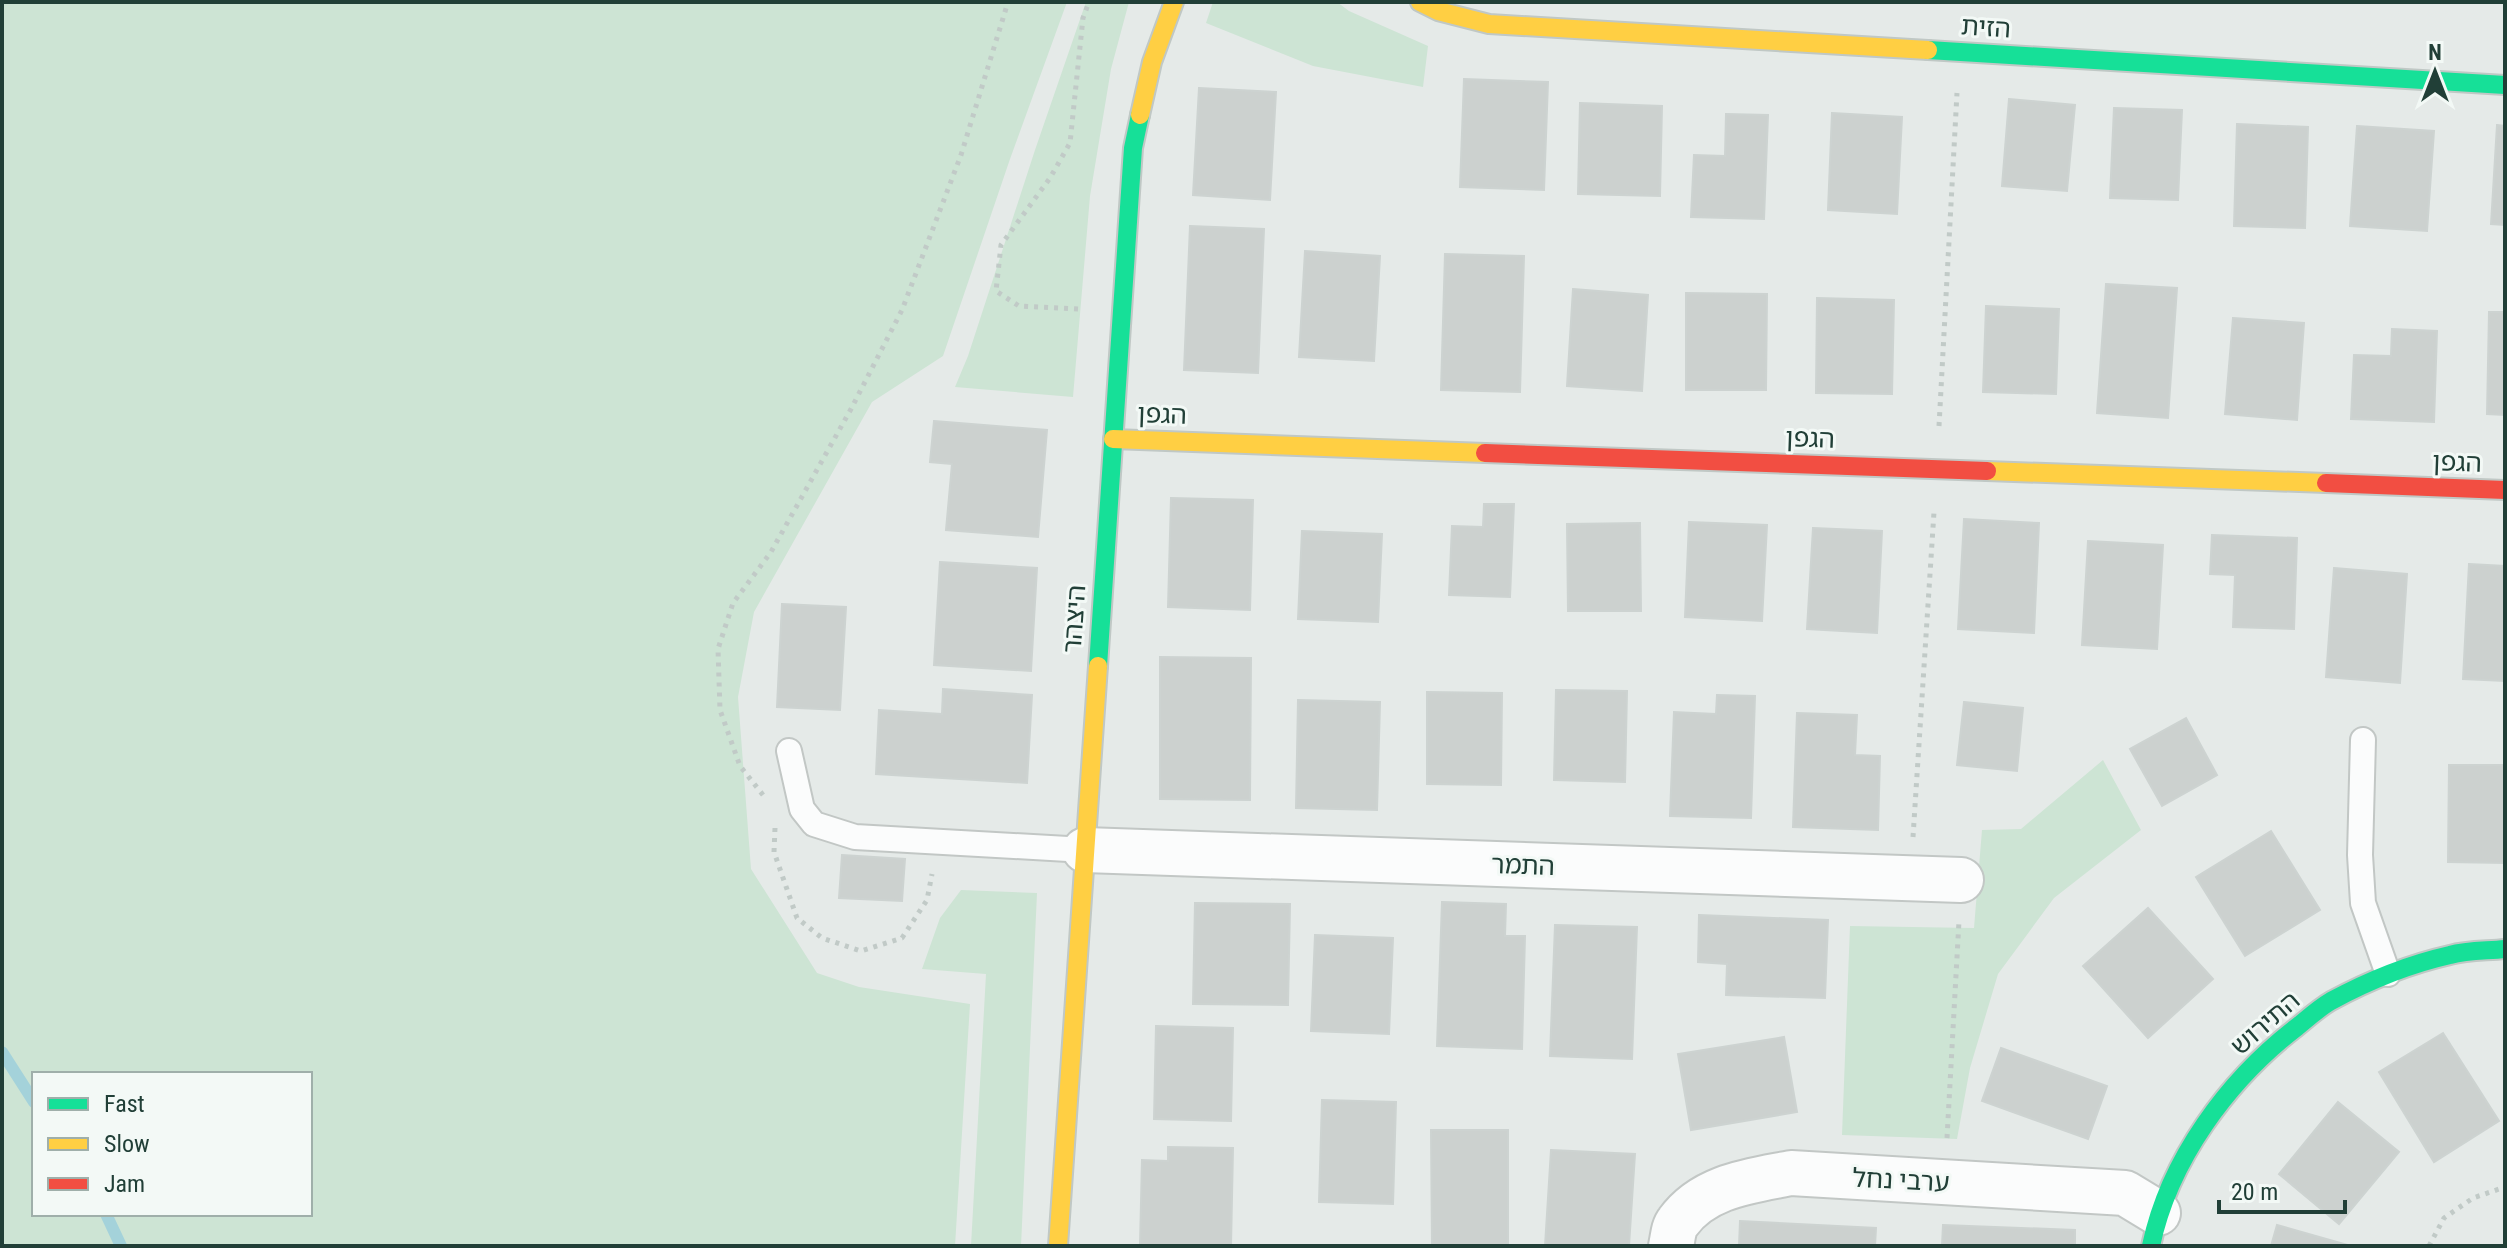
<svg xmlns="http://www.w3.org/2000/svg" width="2507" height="1248" font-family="'Roboto Condensed','Noto Sans Hebrew',sans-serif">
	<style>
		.green { fill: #cde4d4; fill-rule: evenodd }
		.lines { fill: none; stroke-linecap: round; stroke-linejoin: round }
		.stream { stroke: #a4d2da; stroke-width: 12 }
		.building { fill: #ccd1cf; stroke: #cdd3d1; stroke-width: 2 }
		.lane-casing { stroke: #c2c7c5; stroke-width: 28 }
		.street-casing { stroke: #c2c7c5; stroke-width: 48 }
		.fast-casing { stroke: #c0c8c5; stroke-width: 22 }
		.slow-casing { stroke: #c0c8c5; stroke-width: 22 }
		.jam-casing { stroke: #c0c8c5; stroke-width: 22 }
		.path { stroke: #c1cac7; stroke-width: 5; stroke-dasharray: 4 6; stroke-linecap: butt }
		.lane { stroke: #fbfcfc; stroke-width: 24 }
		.street { stroke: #fbfcfc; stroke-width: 44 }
		.fast { stroke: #16e098; stroke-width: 18 }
		.slow { stroke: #ffcf43; stroke-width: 18 }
		.jam { stroke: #f24e42; stroke-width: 18 }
		.labels { text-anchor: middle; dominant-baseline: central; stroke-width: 6; stroke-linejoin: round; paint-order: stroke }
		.street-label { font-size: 26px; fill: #213f37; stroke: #f3f9f6 }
	</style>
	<rect width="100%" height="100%" fill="#e5eae8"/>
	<path class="green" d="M2,2H1067L1010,159L943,356L872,402L754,612L738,697L751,869L817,973L859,987L970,1004L955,1246H2ZM34,1074H310V1214H34Z
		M1086,2H1129L1111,69L1090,196L1073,397L955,387L968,356L1035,150Z
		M1213,2H1337L1349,11L1428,46L1423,87L1313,66L1206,23Z
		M2103,760L2141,830L2054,898L1998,974L1970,1068L1957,1139L1842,1135L1850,926L1974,928L1982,830L2021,829Z
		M961,890L1037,893L1021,1246H971L986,974L922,969L940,918Z"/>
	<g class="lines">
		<path class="stream" d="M2,1052L34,1102
			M106,1214L121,1246"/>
	</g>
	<path class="building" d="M1464,79L1548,82L1544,190L1460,187Z
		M1199,88L1276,92L1270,200L1193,195Z
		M2009,99L2075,105L2067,191L2002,186Z
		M1580,103L1662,106L1660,196L1578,194Z
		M2114,108L2182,110L2178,200L2110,198Z
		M1832,113L1902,117L1897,214L1828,210Z
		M1726,114L1768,115L1764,219L1691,217L1694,155L1725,156Z
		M2237,124L2308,127L2305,228L2234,226Z
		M2497,125L2505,126V225L2491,224Z
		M2357,126L2434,131L2427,231L2350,226Z
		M1190,226L1264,229L1258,373L1184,370Z
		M1305,251L1380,256L1374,361L1299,357Z
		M1445,254L1524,256L1520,392L1441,390Z
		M2106,284L2177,288L2168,418L2097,413Z
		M1573,289L1648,295L1642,391L1567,386Z
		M1686,293L1767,294L1766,390H1686Z
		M1817,298L1894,300L1892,394L1816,393Z
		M1986,306L2059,309L2056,394L1983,392Z
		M2489,312H2505V415L2487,414Z
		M2233,318L2304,323L2297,420L2225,414Z
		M2392,329L2437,331L2434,422L2351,419L2354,355L2391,356Z
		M934,421L1047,430L1038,537L946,530L952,464L930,462Z
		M1171,498L1253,500L1250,610L1168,607Z
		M1484,504H1514L1510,597L1449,595L1452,526L1483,527Z
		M1964,519L2039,523L2034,633L1958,629Z
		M1689,522L1767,525L1762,621L1685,617Z
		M1640,523L1641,611H1568L1567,524Z
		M1813,528L1882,531L1877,633L1807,629Z
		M1302,531L1382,534L1378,622L1298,619Z
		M2212,535L2297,538L2294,629L2233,627L2235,575L2210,574Z
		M2088,541L2163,545L2157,649L2082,645Z
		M940,562L1037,568L1031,671L934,665Z
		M2469,564L2505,566V681L2463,679Z
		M2334,568L2407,574L2400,683L2326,677Z
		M782,604L846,607L840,710L777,707Z
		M1160,657L1251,658L1250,800L1160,799Z
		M943,689L1032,695L1027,783L876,774L879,710L942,714Z
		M1556,690L1627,691L1625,782L1554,780Z
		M1427,692L1502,693L1501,785L1427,784Z
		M1717,695L1755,696L1751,818L1670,816L1674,712L1716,714Z
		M1298,700L1380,702L1377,810L1296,808Z
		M1964,702L2023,708L2017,771L1957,765Z
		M1797,713L1857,715L1855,755L1880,756L1878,830L1793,827Z
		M2186,718L2217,775L2162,806L2130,749Z
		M2449,765H2505V863L2448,862Z
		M2271,831L2320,910L2245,956L2196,877Z
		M842,855L905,859L902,901L839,898Z
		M1442,902L1506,904L1505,936H1525L1522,1049L1437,1046Z
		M1195,903L1290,904L1288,1005L1193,1004Z
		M2148,908L2213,979L2148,1038L2083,966Z
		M1699,915L1828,920L1825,998L1726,995L1727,964L1698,962Z
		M1555,925L1637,927L1632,1059L1550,1056Z
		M1315,935L1393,938L1389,1034L1311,1031Z
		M1156,1026L1233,1028L1231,1121L1154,1119Z
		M2443,1033L2499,1121L2434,1162L2379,1072Z
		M1784,1037L1797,1112L1691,1130L1678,1054Z
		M2001,1048L2107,1086L2088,1139L1982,1101Z
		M1322,1100L1396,1102L1393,1204L1319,1202Z
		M2338,1102L2399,1152L2339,1224L2279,1174Z
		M1431,1130H1508V1245L1432,1246Z
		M1168,1147L1233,1148L1231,1246H1140L1142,1160L1168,1161Z
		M1551,1150L1635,1154L1629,1246H1545Z
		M1740,1221L1876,1228L1875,1246H1739Z
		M1943,1225L2075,1230V1246H1942Z
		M2277,1225L2351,1246H2271Z"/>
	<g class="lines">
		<g class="lane-casing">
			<path id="lane" d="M2363,740L2360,855L2363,903L2388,974
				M789,751L802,809L814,824L855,837L1085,850"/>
		</g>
		<g class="street-casing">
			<path id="street" d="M1085,850L1961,880
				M1671,1246C1673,1238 1673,1228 1678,1222C1704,1186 1750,1181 1791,1173L2125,1193L2158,1213"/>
		</g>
		<g class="fast-casing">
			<path id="fast" d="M1928,50L2505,85
				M1098,666L1133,148L1140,115
				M2151,1246C2169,1160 2228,1080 2297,1027C2308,1018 2319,1008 2331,1001C2368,981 2410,964 2450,955C2468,950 2487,951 2505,949"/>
		</g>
		<g class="slow-casing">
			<path id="slow" d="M1420,2L1438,11L1489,24L1928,50
				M1140,115L1152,62L1174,2
				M1113,439L1485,453
				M1987,471L2326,483
				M1058,1246L1098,666"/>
		</g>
		<g class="jam-casing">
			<path id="jam" d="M1485,453L1987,471
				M2326,483L2505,490"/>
		</g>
		<path class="path" d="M1078,309L1019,306L996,291L1001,245L1050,178L1070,143L1083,18L1089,2
			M1939,426L1957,93
			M763,795L740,766L720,710L718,649L733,603L771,552L851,409L902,310L961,155L1008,2
			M775,828L774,852L797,918L822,938L861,951L902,938L927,900L932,874
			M1913,837L1934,512
			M1947,1138L1959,921
			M2429,1246L2444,1218L2473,1198L2505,1187"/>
		<use href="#lane" class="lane"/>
		<use href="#street" class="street"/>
		<use href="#fast" class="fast"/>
		<use href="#slow" class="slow"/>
		<use href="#jam" class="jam"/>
	</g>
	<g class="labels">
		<g class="street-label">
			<text transform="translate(1986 27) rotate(4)">הזית</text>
			<text transform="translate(1162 414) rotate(2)">הגפן</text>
			<text transform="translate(1810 438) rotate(2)">הגפן</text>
			<text transform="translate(2457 462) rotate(2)">הגפן</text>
			<text transform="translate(1074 619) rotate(-86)">היצהר</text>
			<text transform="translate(1523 865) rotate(2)">התמר</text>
			<text transform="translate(2265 1023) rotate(-41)">התירוש</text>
			<text transform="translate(1901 1180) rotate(3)">ערבי נחל</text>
		</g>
	</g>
	<rect width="2507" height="1248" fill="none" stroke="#213f37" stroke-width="8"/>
	<rect x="32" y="1072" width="280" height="144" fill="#f3f9f6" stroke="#9fafaa" stroke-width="2"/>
	<rect x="48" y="1098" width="40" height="12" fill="#16e098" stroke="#9fafaa" stroke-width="2"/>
	<text x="104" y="1112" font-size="24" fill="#213f37">Fast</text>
	<rect x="48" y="1138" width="40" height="12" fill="#ffcf43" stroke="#9fafaa" stroke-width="2"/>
	<text x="104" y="1152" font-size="24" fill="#213f37">Slow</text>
	<rect x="48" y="1178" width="40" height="12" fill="#f24e42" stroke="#9fafaa" stroke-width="2"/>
	<text x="104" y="1192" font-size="24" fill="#213f37">Jam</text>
	<g transform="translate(2435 72)" stroke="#f3f9f6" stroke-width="6" paint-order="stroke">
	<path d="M0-6L14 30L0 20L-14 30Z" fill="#213f37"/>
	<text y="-12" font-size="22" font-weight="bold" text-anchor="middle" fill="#213f37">N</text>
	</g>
	<path d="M2219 1200v12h126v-12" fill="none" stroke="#213f37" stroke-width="4"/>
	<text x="2231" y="1200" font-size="24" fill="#213f37" stroke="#f3f9f6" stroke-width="6" paint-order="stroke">20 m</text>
</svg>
